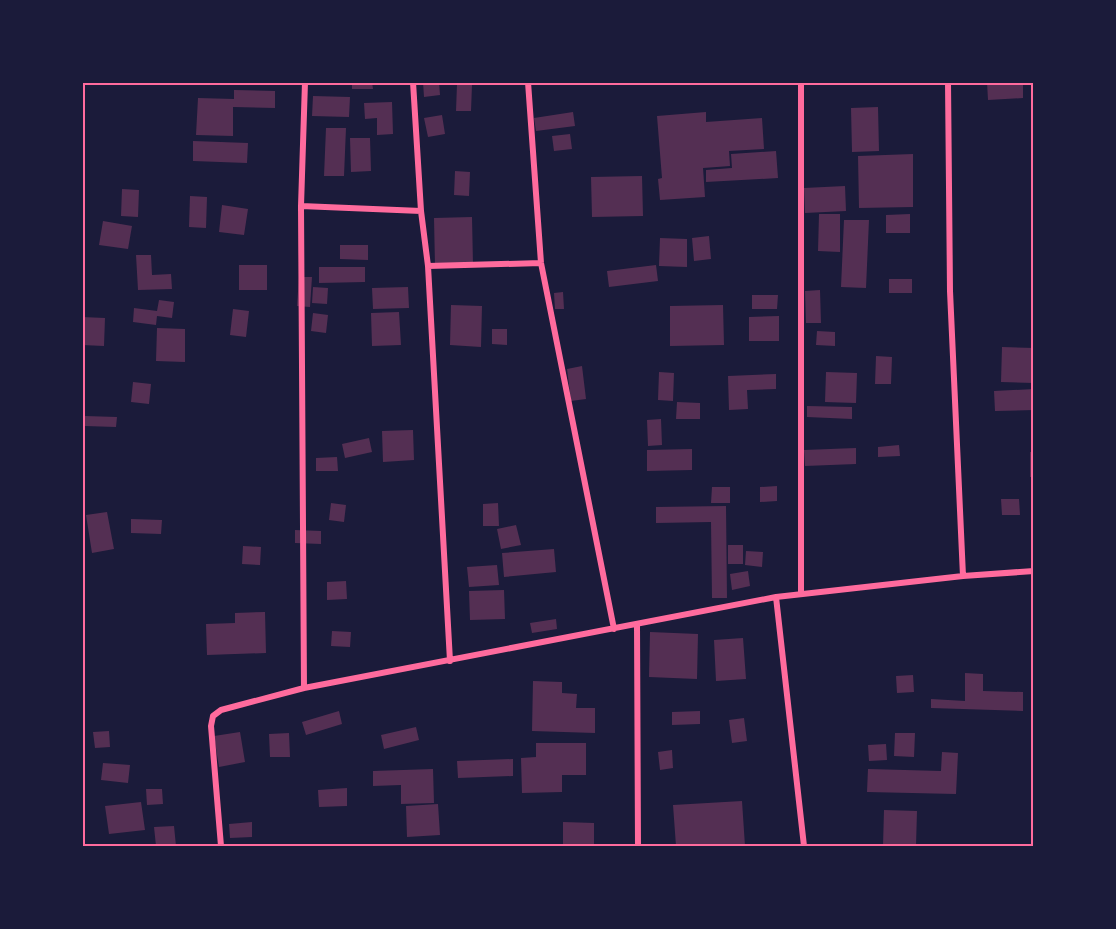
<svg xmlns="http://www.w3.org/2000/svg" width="1116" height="929" font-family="Inter,sans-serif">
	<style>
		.building { fill: #542f53 }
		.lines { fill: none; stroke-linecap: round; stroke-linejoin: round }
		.minor { stroke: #ff6b9d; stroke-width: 6 }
		.neatline { fill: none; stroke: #ff6b9d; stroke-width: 2 }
	</style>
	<rect width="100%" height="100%" fill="#1b1b3a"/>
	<path class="building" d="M352,82H372L373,89H352Z
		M423,82H439L440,95L424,97Z
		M987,82H1023V98L988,100Z
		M457,84L472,85L471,111H456Z
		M234,90L275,91V108L233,107V136L196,135L198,98L234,99Z
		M313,96L350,97L349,117L312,116Z
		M392,102L393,134L377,135V118L365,119L364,103Z
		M878,107L879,151L852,152L851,108Z
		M573,112L575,126L536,131L534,118Z
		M706,112V122L762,118L764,149L729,151L730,166L703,168L705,197L660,200L658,179L662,178L657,116Z
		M442,115L445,134L428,137L424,118Z
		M326,128H346L344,176H324Z
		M570,134L572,149L554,151L552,136Z
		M350,138H370L371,171L351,172Z
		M193,141L248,143L247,163L193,161Z
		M776,151L778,178L706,182V170L732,168L731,154Z
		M913,154V207L859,208L858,156Z
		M455,171L470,172L469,196L454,195Z
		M642,176L643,216L592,217L591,177Z
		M845,186L846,211L805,213L804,188Z
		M122,189L139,190L138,217L121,216Z
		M190,196L207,197L206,228L189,227Z
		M222,205L248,209L244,235L219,232Z
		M819,214H840V252L818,251Z
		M910,214V233H886V215Z
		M472,217L473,265L435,266L434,218Z
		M844,220H869L866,288L841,287Z
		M103,221L132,226L128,249L99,245Z
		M709,236L711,259L694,261L692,238Z
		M660,238L687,239V267L659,266Z
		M340,245H368V260L340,259Z
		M136,255H151L152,275L171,274L172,289L138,290Z
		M239,265H267V290H239Z
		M656,265L658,281L609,287L607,271Z
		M319,267H365V282L319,283Z
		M299,277H312L310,307L297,306Z
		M889,279H912V293H889Z
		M313,287L328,288L327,304L312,303Z
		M408,287L409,308L373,309L372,288Z
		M820,290L821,323H806L805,291Z
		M563,292L564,309H555L554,293Z
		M752,295H778L777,309H752Z
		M159,300L174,302L172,318L157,316L156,325L133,322L134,308L157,311Z
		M451,305L482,306L481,347L450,345Z
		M723,305L724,345L670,346V306Z
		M233,309L249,311L246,337L230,335Z
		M399,312L401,345L372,346L371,313Z
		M313,313L328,315L326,333L311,331Z
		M779,316V341H749V317Z
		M82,317L105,318L104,346L82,345Z
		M157,328L185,329V362L156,361Z
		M492,329H507V345L492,344Z
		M817,331L835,332V346L816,345Z
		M1002,347L1034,348V383L1001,382Z
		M876,356L892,357L891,384H875Z
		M582,366L586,399L571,401L567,369Z
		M659,372L674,373L673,401L658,400Z
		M826,372L857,373L856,403L825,402Z
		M776,374V389L747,390L748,409L729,410L728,376Z
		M133,382L151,384L149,404L131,402Z
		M1034,389V410L995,411L994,391Z
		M677,402L700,403V419H676Z
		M807,406L852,407V419L807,417Z
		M85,416L117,417L116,427L85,426Z
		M661,419L662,445L648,446L647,420Z
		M413,430L414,460L383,462L382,431Z
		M369,438L372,452L345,458L342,444Z
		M899,445L900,456L878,457V447Z
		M856,448V464L805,466L804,450Z
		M692,449V470L647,471V450Z
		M1030,452H1034V477H1030Z
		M337,457L338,471H316V458Z
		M777,486V501L760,502V487Z
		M712,487H730V503H711Z
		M1001,499H1019L1020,515H1002Z
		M331,503L346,505L344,522L329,520Z
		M498,503L499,526H483V504Z
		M726,506L727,598H712L711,522L656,523V507Z
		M107,512L114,549L92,553L86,515Z
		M131,519L162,520L161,534L131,533Z
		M516,525L521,545L501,549L497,529Z
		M295,530L321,531V544L295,543Z
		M728,545H743V564H728Z
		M243,546L261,547L260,565L242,564Z
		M554,549L556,572L504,577L502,553Z
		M746,551L763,552L762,567L745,565Z
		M497,565L499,585L469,587L467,567Z
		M748,571L750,586L732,590L730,574Z
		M346,581L347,599L327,600V582Z
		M504,590L505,619L470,620L469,591Z
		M265,612L266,653L207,655L206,624L235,623V613Z
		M556,619L557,629L532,633L530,623Z
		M332,631L351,632L350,647L331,646Z
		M650,632L698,634L697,679L649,677Z
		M743,638L746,679L716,681L714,640Z
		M965,673L983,674V691L1023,692V711L931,708V699L965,701Z
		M913,675L914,692L897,693L896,676Z
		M533,681L562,682V693L577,694L576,708H595V733L532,731Z
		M339,711L342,724L306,735L302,722Z
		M700,711V724L672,725V712Z
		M744,718L747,741L732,743L729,720Z
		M416,727L419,740L384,749L381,735Z
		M109,731L110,747L95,748L93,732Z
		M240,732L245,762L219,767L214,736Z
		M289,733L290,757H270L269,734Z
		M895,733H915L914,757L894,756Z
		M536,743H586V775H562V792L522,793L521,758L536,757Z
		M886,744L887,760L869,761L868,745Z
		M672,750L673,768L660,770L658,752Z
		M942,752L958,753L956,794L867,792L868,769L941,771Z
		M513,759V776L458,778L457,761Z
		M103,763L130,765L128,783L101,780Z
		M433,769L434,803L401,804V785L373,786V771Z
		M347,788V806L319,807L318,790Z
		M146,789H162L163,804L147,805Z
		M742,801L745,846H676L673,805Z
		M141,802L145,830L109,834L105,806Z
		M438,804L440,835L407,837L406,806Z
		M884,810L917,811L916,846H883Z
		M252,822V837L230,838L229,824Z
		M563,822L594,823V846H563Z
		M174,826L176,846H156L154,827Z"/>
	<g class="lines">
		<path class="minor" d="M413,82L421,211L428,266L450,661
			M528,82L541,263L614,629
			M948,82L950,291L963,576
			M301,206L421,211
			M428,266L541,263
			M801,594V82
			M776,597L804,846
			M637,624L638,846
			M304,688L301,206L305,82
			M221,846L211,726L213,716L221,710L304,688L776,597L963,576L1034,571"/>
	</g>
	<rect width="1116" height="929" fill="none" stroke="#1b1b3a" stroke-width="168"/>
	<rect x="84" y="84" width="948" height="761" class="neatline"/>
</svg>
